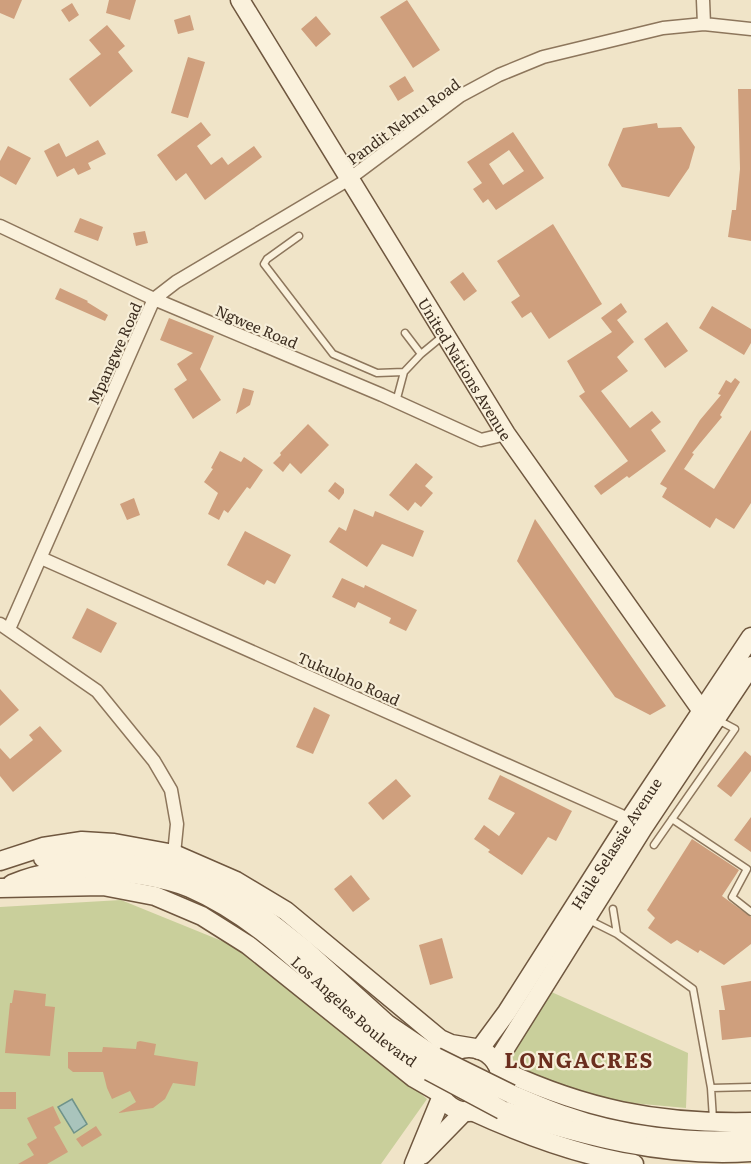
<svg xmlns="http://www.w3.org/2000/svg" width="751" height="1164" font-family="Literata,serif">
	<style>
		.green { fill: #c9cf9b }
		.water { fill: #a9c4bc; stroke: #6f938a; stroke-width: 1.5 }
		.building { fill: #cf9f7d; fill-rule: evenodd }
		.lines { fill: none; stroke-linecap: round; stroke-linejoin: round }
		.service-casing { stroke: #8d765c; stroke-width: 9 }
		.minor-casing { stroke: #8d765c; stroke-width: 15 }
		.secondary-casing { stroke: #6f573f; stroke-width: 21 }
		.service { stroke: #faf1dc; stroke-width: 6 }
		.minor { stroke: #faf1dc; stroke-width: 12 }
		.secondary { stroke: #faf1dc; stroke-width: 18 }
		.secondary-bridge-casing { stroke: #6f573f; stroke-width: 21; stroke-linecap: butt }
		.secondary-bridge { stroke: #faf1dc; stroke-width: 18 }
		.labels { text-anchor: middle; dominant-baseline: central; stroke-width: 4.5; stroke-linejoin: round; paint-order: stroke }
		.street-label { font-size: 15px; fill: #3d2e20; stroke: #f7eed8 }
		.district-label { font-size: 21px; font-weight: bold; letter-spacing: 1.5px; fill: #6b2e1e; stroke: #f7eed8 }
	</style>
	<rect width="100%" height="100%" fill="#f0e4c8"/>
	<path class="green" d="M121,900L254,954L427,1099L381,1164H0V907Z
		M547,990L688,1053L686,1108L610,1101L565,1091L517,1069L510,1052Z"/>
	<path class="water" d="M72,1099L87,1124L74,1133L58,1107Z"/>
	<path class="building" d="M0,0H22L14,19L0,13Z
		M109,0H136L130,20L106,13Z
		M407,0L440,50L413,68L380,17Z
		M72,3L79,15L69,22L61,10Z
		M190,15L194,30L178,34L174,20Z
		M316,16L331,34L316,47L301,29Z
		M107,25L125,46L118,52L133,71L90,107L69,79L101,54L89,40Z
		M188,57L205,62L188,118L171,113Z
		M405,76L414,91L398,101L389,86Z
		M738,89H751V241L728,237L732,210H736L740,169Z
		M201,122L211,135L197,146L211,165L222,157L228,165L254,146L262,157L205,200L186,173L176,181L157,155Z
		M657,123L658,128L681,127L695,147L689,168L669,197L622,187L608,165L623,128Z
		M513,132L544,178L496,210L488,199L483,203L473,189L482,183L467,162ZM509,150L524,171L503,185L489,164Z
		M98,140L106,154L88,163L91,169L78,175L74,168L57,177L44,151L59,143L66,157Z
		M8,146L31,158L16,185L0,176V161Z
		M80,218L103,227L98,241L74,232Z
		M553,224L602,304L549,339L531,312L522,318L511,302L520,296L497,261Z
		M145,231L148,243L136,246L133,233Z
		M463,272L477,291L464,301L450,282Z
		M60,288L88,301L87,302L108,315L105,321L55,299Z
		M621,303L627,312L617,320L634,342L617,357L628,371L601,391L630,428L652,411L661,422L651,430L666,451L629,478L627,476L601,495L594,486L628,461L579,396L585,392L567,361L612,332L601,318Z
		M712,306L751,329V343L744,355L699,328Z
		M169,318L214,336L200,369L221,400L193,419L174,389L187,380L177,364L193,353L160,340Z
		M667,322L688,351L665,368L644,339Z
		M735,378L740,382L720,415L722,417L692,453L694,454L684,469L714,489L751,430V503L734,529L716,518L710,528L662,497L667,488L660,484L700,420L721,395L718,394L726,380L731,383Z
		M243,388L254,391L250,405L236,414Z
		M308,424L329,445L301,474L290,463L283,472L273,463L281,455L280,453Z
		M220,451L241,462L244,457L263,470L250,489L247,487L228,513L224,510L219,520L208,514L218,493L204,482L213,469L211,468Z
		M416,463L433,477L425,486L433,493L421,507L415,502L408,511L389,495Z
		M335,482L344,489V493L339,500L328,491Z
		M134,498L140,515L127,520L120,504Z
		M354,509L373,517L375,511L424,531L413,557L382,544L367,567L329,542L339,527L346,531Z
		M535,519L666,706L650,715L615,697L517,561Z
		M245,531L291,555L275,584L267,580L264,585L227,565Z
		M342,578L364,588L365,585L417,610L406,631L389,623L391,618L358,602L355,608L332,597Z
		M87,608L117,623L101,653L72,638Z
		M0,689L19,710L0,726Z
		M314,707L330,715L313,754L296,747Z
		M40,726L62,751L13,792L0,776V748L10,759L33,740L29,735Z
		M745,751L751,756V771L731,797L717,786Z
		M500,775L572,811L556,841L548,837L522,875L488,852L490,850L474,839L484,825L499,836L515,813L488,799Z
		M396,779L411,796L383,820L368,803Z
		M751,817V852L734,840Z
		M692,839L739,870L722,896L751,917V944L724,965L700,950L698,953L677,940L671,944L648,928L655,918L647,910Z
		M351,875L370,899L353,912L334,889Z
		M442,938L453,978L430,985L419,945Z
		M751,981V1037L722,1040L719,1010H725L721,986Z
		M14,990L46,994L45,1006L55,1007L50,1056L5,1053L10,1003H12Z
		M140,1041L156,1044L154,1055L198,1062L195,1086L173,1083L165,1099L153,1108L118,1113L136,1102L130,1091L112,1099L107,1088L103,1072H73L68,1068V1052H102L103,1047L136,1049L137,1042Z
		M0,1092H16V1109H0Z
		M53,1106L61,1123L54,1127L68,1152L47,1164H18L34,1155L27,1144L37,1138L27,1118Z
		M96,1126L102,1135L82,1147L76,1139Z"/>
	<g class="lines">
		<g class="service-casing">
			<path id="service" d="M299,236L267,259L264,264L333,354L377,373L404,372L421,354L444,335
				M405,333L421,354
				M396,402L404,372
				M672,819L747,869L732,897L751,912
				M654,845L735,729L718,720
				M613,909L617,934
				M589,920L617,934L693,989L711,1088L713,1119
				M711,1088L751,1087"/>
		</g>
		<g class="minor-casing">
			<path id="minor" d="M703,0L704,24
				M0,226L154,299L382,395L481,440L506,434
				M41,558L635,822
				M0,624L97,691L154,761L171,790L177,824L174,854
				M9,629L154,299L176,282L349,179L460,96L499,75L543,57L663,28L704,24L751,29"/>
		</g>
		<g class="secondary-casing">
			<g id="secondary">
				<path id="s1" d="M240,0L506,434L702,711L716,719"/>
				<path d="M43,858L69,856L123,859L194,875L251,907L302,947L387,1024L436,1057"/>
				<path d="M0,861L43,847L82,841L114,843L174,854L236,881L286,911L440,1039L451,1044L475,1048"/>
				<path id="s2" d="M12,884C43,871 68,869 101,871C126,872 167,878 190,888C264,920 318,983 377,1033C393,1047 412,1059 429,1071"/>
				<path d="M0,888L103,886L155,896L202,916L248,945L414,1078L440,1093"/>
				<circle cx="469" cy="1080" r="32"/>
				<path id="s3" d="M479,1050L507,1012L630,819L751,637"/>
				<path d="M496,1063L643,828L751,666"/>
				<path d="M499,1069C584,1109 657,1124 751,1122"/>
				<path d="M511,1094C528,1101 545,1109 563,1115C621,1136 689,1144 751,1139"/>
				<path d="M502,1110C585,1136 664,1158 751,1152"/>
				<path d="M472,1111C524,1135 577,1155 634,1164"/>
				<path d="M422,1155L465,1111"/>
				<path d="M414,1164L442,1096"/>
			</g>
		</g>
		<use href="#service" class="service"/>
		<use href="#minor" class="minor"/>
		<use href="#secondary" class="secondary"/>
		<g class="secondary-bridge-casing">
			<path id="secondary-bridge" d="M436,1057L511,1094
				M429,1071L502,1110"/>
		</g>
		<use href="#secondary-bridge" class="secondary-bridge"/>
	</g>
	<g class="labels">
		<g class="street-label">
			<text transform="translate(403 121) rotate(-36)">Pandit Nehru Road</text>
			<text transform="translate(257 326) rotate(23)">Ngwee Road</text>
			<text transform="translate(114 353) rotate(-66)">Mpangwe Road</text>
			<text stroke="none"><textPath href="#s1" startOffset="432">United Nations Avenue</textPath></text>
			<text transform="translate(349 678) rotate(24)">Tukuloho Road</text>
			<text stroke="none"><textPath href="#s3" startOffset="248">Haile Selassie Avenue</textPath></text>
			<text stroke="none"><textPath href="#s2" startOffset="388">Los Angeles Boulevard</textPath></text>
		</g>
		<g class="district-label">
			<text x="579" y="1058">LONGACRES</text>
		</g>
	</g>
</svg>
